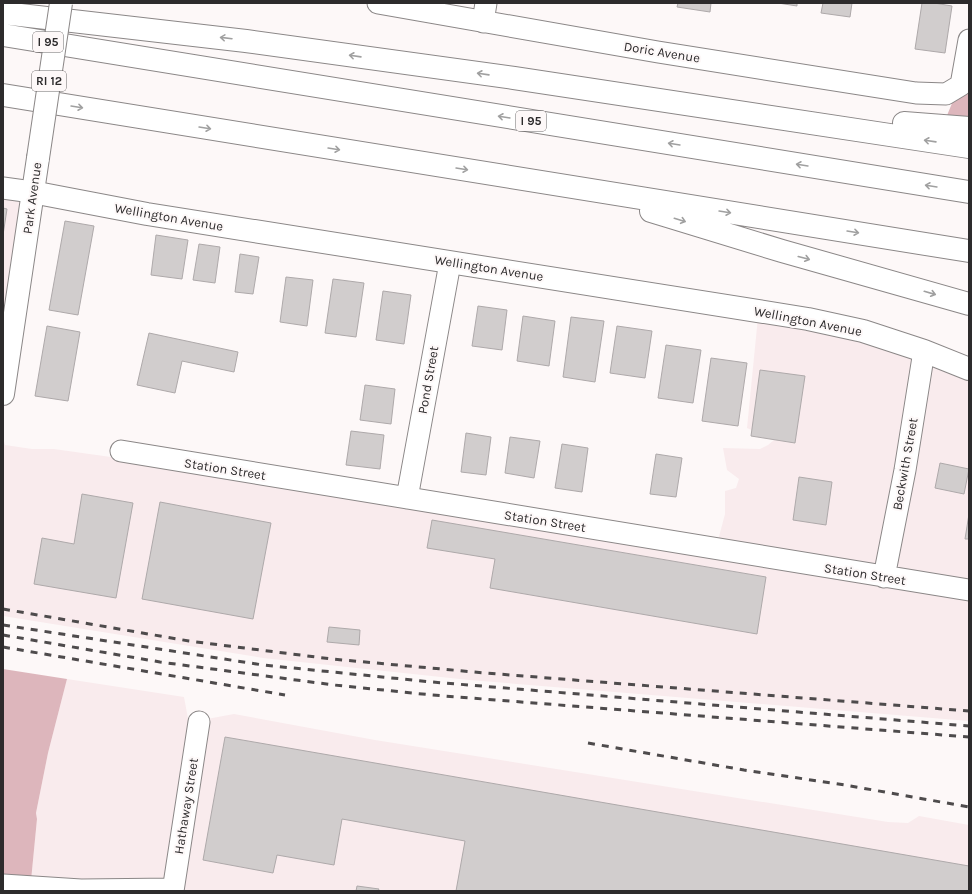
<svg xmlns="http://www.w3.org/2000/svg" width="972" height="894" font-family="Karla,sans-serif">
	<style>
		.built { fill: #f9ebed }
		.forest { fill: #ddb6bc }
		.building { fill: #d1cdcd; stroke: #aea9aa }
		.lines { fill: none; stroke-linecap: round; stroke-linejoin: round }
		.street-casing { stroke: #8b8787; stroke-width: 23 }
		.secondary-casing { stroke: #8b8787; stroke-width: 24 }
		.primary-casing { stroke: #8b8787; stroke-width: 24 }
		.highway-casing { stroke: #8b8787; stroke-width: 24 }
		.street { stroke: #fff; stroke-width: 21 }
		.secondary { stroke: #fff; stroke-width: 22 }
		.primary { stroke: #fff; stroke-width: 22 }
		.highway { stroke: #fff; stroke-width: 22 }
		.rail { stroke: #4e4b4c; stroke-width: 3; stroke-dasharray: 7 7; stroke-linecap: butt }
		.primary-bridge-casing { stroke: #8b8787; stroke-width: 24; stroke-linecap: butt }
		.primary-bridge { stroke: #fff; stroke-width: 22 }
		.oneway { stroke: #a0a0a0 }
		.labels { text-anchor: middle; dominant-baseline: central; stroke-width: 4; stroke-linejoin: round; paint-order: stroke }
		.shield { fill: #fdf8f8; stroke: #6b6869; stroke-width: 1 }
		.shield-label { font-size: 12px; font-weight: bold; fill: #2d2b2c }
		.street-label { font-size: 13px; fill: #2d2b2c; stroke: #fdf8f8 }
	</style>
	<rect width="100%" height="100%" fill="#fdf8f8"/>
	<path class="built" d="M3,189L32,195L3,385Z
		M758,317L969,368V721L469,680L263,658L3,616V438L5,445L32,449H54L367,493L716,548L725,514V491L736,488L739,479L727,470L723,448L760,449L768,445L774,440L747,428Z
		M67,679L184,697L192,740L207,719L234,714L375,740L888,822L908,823L919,816L969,825V891H30L37,819L36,813L48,753Z"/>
	<path class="forest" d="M969,71V133L941,130L955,96Z
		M3,669L67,679L48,753L36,813L37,819L30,891H3Z"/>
	<path class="building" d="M678,3H711L710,12L677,7Z
		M778,3H797V6Z
		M823,3H852L850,17L821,13Z
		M922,3H934L952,6L945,53L915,49Z
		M3,208L7,209L3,235Z
		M65,221L94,226L78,315L49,310Z
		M156,235L188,240L182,279L151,275Z
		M199,244L220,247L215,283L193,280Z
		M240,254L259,257L253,294L235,292Z
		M286,277L313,280L307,326L280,322Z
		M333,279L364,283L356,337L325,333Z
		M383,291L411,295L404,344L376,340Z
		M478,306L507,310L502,350L472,346Z
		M523,316L555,321L549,366L517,361Z
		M571,317L604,321L595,382L563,377Z
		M47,326L80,332L68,401L35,396Z
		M617,326L652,331L645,378L610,373Z
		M149,333L238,352L234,372L182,361L175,393L137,385Z
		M666,345L701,350L693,403L658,398Z
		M711,358L747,363L738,426L702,421Z
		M760,370L805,376L795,443L751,436Z
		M365,385L395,389L391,424L360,420Z
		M351,431L384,435L380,469L346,465Z
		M466,433L491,437L486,475L461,472Z
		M510,437L540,441L534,478L505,473Z
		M562,444L588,448L582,492L555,488Z
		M656,454L682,458L676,497L650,494Z
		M940,463L969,469L964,494L935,488Z
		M799,477L832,482L826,525L793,520Z
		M82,494L133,503L116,598L34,584L42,538L74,544Z
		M160,502L271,523L253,619L142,599Z
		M969,514V539H965Z
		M432,520L766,577L757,634L490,588L495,559L427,548Z
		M329,627L360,630L359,645L327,642Z
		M225,737L969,866V891H456L465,841L342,819L334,865L277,855L273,873L203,860Z
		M357,886L379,889L378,891H356Z"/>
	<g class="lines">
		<g class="street-casing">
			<path id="street" d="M378,3L658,52L916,93L946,94L961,85L969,40
				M483,22L486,3
				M3,188L32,192
				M121,451L969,590
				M407,498L450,263
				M884,577L905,470L924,351
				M3,885L81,890L173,889
				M173,891L199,722"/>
		</g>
		<g class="secondary-casing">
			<path id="secondary" d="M32,192L147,214L808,319L863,331L924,351L969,369"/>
		</g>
		<g class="primary-casing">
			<path id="primary" d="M3,394L38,158"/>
		</g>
		<g class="highway-casing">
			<path id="highway" d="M3,13L246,41L514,78L969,147
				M3,35L969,192
				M3,95L969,251
				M904,123L969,128
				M651,211L782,251L969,304"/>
		</g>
		<use href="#street" class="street"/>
		<use href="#secondary" class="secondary"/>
		<use href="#primary" class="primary"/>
		<use href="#highway" class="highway"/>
		<path class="rail" d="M3,609L189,641L332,659L485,673L969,711
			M3,625L263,665L432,682L969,726
			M3,635L160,662L334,685L432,695L969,737
			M3,647L285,695
			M588,743L744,770L845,785L969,807"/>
		<g class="primary-bridge-casing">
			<path id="primary-bridge" d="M38,158L61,3"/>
		</g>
		<use href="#primary-bridge" class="primary-bridge"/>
	</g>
	<defs><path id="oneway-shaft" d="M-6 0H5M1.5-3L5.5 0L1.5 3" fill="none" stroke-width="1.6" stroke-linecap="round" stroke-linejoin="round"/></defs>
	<g class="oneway">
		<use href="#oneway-shaft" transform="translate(226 38) rotate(-173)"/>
		<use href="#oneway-shaft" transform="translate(355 56) rotate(-172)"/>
		<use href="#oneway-shaft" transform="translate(483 74) rotate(-172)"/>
		<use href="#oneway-shaft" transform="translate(77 107) rotate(9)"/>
		<use href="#oneway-shaft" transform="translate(504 117) rotate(-171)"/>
		<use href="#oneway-shaft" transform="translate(205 128) rotate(9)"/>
		<use href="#oneway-shaft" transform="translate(930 141) rotate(-172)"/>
		<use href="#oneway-shaft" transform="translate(674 144) rotate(-171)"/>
		<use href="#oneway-shaft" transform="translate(334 149) rotate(9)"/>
		<use href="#oneway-shaft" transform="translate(802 165) rotate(-171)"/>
		<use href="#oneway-shaft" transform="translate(462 169) rotate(9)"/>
		<use href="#oneway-shaft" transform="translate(931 186) rotate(-171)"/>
		<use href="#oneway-shaft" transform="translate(725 212) rotate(9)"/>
		<use href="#oneway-shaft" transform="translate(680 220) rotate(17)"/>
		<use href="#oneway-shaft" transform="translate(853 232) rotate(9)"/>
		<use href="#oneway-shaft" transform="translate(804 258) rotate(15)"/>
		<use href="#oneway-shaft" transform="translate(930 293) rotate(16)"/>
	</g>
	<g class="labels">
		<g class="shield">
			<rect x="33" y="32" width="30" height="20" rx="3"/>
			<rect x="32" y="71" width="34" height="20" rx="3"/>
			<rect x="516" y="111" width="30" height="20" rx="3"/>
		</g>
		<g class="shield-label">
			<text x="48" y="42">I 95</text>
			<text x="49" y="81">RI 12</text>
			<text x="531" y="121">I 95</text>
		</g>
		<g class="street-label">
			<text transform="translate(662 52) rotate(9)">Doric Avenue</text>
			<text transform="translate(32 198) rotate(-82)">Park Avenue</text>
			<text transform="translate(169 217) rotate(10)">Wellington Avenue</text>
			<text transform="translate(489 268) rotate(9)">Wellington Avenue</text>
			<text transform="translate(808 321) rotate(11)">Wellington Avenue</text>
			<text transform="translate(428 380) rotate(-80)">Pond Street</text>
			<text transform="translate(905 464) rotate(-80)">Beckwith Street</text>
			<text transform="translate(225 469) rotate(9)">Station Street</text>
			<text transform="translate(545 521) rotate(9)">Station Street</text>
			<text transform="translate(865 574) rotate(9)">Station Street</text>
			<text transform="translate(186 806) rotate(-81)">Hathaway Street</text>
		</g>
	</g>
	<rect width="972" height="894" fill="none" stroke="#2d2b2c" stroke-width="8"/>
</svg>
